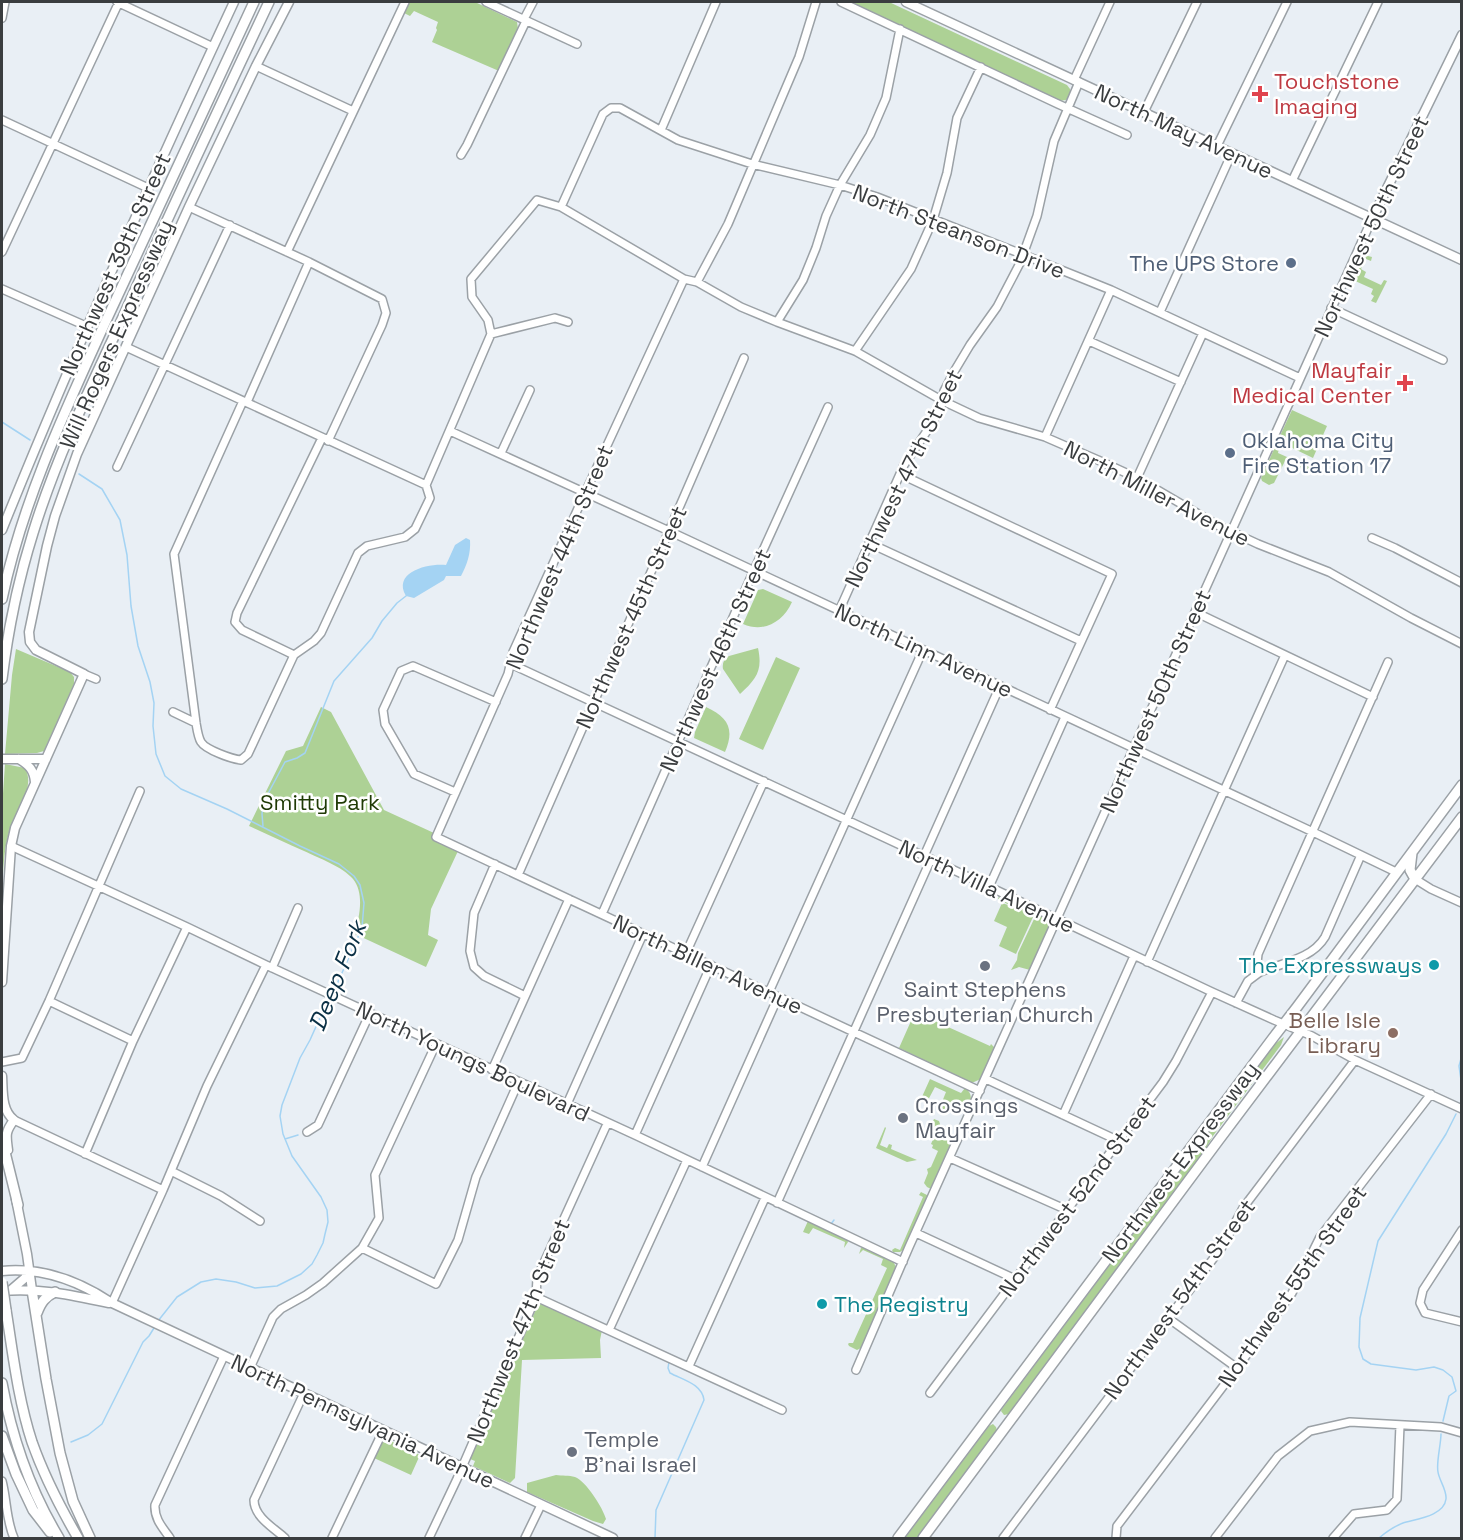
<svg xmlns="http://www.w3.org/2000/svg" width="1463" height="1540" font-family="'Space Grotesk',sans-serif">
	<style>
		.green { fill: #add195 }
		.water { fill: #a4d3f3 }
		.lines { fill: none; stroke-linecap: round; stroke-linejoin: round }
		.stream { stroke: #a4d3f3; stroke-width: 1.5 }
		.minor-casing { stroke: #9ba1a6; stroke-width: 10 }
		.major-casing { stroke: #9ba1a6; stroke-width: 11 }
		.highway-casing { stroke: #9ba1a6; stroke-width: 12 }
		.minor { stroke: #fff; stroke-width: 7 }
		.major { stroke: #fff; stroke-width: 8 }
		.highway { stroke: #fff; stroke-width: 9 }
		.highway-bridge-casing { stroke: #9ba1a6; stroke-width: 12; stroke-linecap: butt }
		.highway-bridge { stroke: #fff; stroke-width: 9 }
		.health-dot { fill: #e0444e; stroke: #fff; stroke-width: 2 }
		.service-dot { fill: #5c6f8a; stroke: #fff; stroke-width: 2 }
		.culture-dot { fill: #0f9aa8; stroke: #fff; stroke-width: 2 }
		.worship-dot { fill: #6b7280; stroke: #fff; stroke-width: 2 }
		.education-dot { fill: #8d6e63; stroke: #fff; stroke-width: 2 }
		.labels { text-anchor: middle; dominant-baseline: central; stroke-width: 5; stroke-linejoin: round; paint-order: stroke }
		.health-label { font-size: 22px; fill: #be3a42; stroke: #fff; text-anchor: start }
		.street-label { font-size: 22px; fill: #3a3d3f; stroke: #fff }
		.service-label { font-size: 22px; fill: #4e5e75; stroke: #fff; text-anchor: end }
		.park-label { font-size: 22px; fill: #1f3a05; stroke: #fff }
		.culture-label { font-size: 22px; fill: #0d838f; stroke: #fff; text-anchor: end }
		.worship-label { font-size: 22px; fill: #5b616d; stroke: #fff; text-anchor: start }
		.education-label { font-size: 22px; fill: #785e54; stroke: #fff; text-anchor: end }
		.water-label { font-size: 24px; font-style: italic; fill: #0b3045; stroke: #fff }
	</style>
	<rect width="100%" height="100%" fill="#e9eff5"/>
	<path class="green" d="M409,2H475L517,22L518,29L499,71L432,42L437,30L436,28L438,22L414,11L410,16L404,13Z
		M847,2H889L1067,85L1070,89V95L1066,100L1059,101Z
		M1368,256L1372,257L1371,261L1366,259L1361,269L1366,272L1364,277L1381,285L1384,280L1387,281L1376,303L1371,301L1374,296L1371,294L1373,289L1353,280L1364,257Z
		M1292,410L1327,426L1313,458L1282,443L1278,440Z
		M1275,447L1279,448L1278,453L1314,469L1312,474L1285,461L1274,483L1269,485L1262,481L1261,478Z
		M763,589L792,602C783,622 764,633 743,624L756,595L758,590Z
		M758,648C763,671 756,679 740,694L723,669C722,663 724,659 729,656Z
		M16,649L70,672L74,677V684L44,751L37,753L5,754L12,675Z
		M776,657L800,668L763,750L739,739Z
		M321,707L331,712L384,810L434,833L432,839L458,851L431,909L428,935L438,940L426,967L355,934C359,917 365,894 353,879C343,867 319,858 304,851C286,843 267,834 249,826L286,751L303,746Z
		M706,707C728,717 735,729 725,752L694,738L695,732Z
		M5,764L25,768C36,788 16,809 10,829C2,853 3,882 2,908V808Z
		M999,897L1049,919L1051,924L1030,970L1019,967L1011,970L1017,960L1018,953L1035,917H1033L1016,954L999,946L1007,927L994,921L1002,903L1011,906L1002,901L1000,903L998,898Z
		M915,1012L990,1046L991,1044L996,1049L983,1078L974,1082H970L899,1048Z
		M1284,1037L1281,1045L1213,1136L1201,1157L1009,1414L1004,1415L1001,1411L1002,1409L1275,1044Z
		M930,1079L961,1093L965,1088C974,1094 971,1103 967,1111L953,1108V1106L944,1110L941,1109L940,1107L946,1092L935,1087L927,1102L921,1099Z
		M934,1119L939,1121L941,1127L954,1135L955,1138L931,1189L927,1187L924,1183L928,1173L927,1169L931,1167L938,1151L932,1148L933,1145L931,1144L934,1137L927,1134Z
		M885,1127L886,1128L880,1145L887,1148L889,1144L892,1145L891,1149L917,1160L907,1162L876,1148Z
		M921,1192L927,1195L928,1198L906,1248L900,1252H893L892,1250L895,1248L900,1250L923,1197L919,1195Z
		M808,1221L847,1239L848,1242L844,1248L845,1242L813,1228L809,1234L803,1232Z
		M863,1247C874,1252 894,1256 896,1268L861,1348L857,1350L849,1346L848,1344L849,1343H853L887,1268L881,1265L883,1259L863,1250L859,1254L861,1248Z
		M542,1303L602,1330L600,1340L601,1358L522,1360L515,1478L510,1483L473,1466L475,1461L470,1459L537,1307Z
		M993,1424L996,1427L997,1431L917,1538H905L989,1426Z
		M385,1440L391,1441L420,1455L411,1475L374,1458L381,1443Z
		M556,1475C562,1476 569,1475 575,1477C586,1481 603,1508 606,1519L603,1524L593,1521L527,1492V1483Z"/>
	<path class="water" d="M466,538L470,540C471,553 467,565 461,576H446L444,580L414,598L406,596C392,572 428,563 446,565L455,545Z"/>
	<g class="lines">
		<path class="stream" d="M2,422L30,440
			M79,474L102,489L120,520L127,555L131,606L138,646L150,682L154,703L153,726L156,754L165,776L181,789L227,809L300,846L339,864L354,876L360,885L364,903L362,928L333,993
			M263,826L262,814L263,803L285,762L297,758L305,753L334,681L372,638L382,621L397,603L406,596
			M1462,1055L1459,1066L1462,1087
			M285,1139L298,1135
			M831,1224L834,1220
			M158,1321L177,1297L201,1282L216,1279L236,1282L255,1288L277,1286L301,1274L312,1264L317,1255L323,1243L325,1234L328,1222L327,1210L321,1197L292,1156L283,1134L280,1116L282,1105L300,1058L310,1040L327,1002L330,997
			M1443,1421L1449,1396L1456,1391L1452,1377L1443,1370L1434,1367L1416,1370L1371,1364L1363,1359L1359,1347L1360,1318L1378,1241L1446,1134L1456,1114
			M71,1442L88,1435L102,1424L143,1342L149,1336L154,1328
			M655,1538L656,1510L704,1400C702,1384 683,1380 670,1373L668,1368L669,1362
			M1379,1538C1386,1532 1393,1527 1403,1523C1416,1519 1444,1516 1446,1499C1447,1490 1439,1480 1438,1472C1436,1463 1441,1444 1441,1434"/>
		<g class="minor-casing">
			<path id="minor" d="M117,2L213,47
				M486,2L577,44
				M841,2L1058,104L1127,135
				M2,18L5,2
				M524,19L533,2
				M256,66L353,111
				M1074,80L1110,2
				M1144,112L1197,2
				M2,120L148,188
				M661,130L716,2
				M1217,146L1287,2
				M461,155L467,145L526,21
				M1292,181L1378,2
				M189,207L309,262L382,299L386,313L382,325L328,441
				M561,207L603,114L611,108H620L678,140L752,164L840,185L877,197L1024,255L1111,290L1300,378
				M2,252L119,2
				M287,252L405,2
				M684,279L585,493L513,652L508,674L436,837L980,1091
				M697,282L728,224L799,57L816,2
				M2,289L86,326
				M1331,308L1443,360
				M1160,312L1232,153
				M777,322L803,280L816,248L826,216L840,185L870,135L886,98L900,29
				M491,334L555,318L568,322
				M1089,341L1181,382
				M126,347L426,485
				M855,351L911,269L933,220L947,173L957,118L981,67
				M243,401L174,554L196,723C197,729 198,737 201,742C206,750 232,759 241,760L248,754L294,655L314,641L321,633L358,553L367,546L405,537L415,529L430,498L426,485L491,334L488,320L472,297L471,279L537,200L561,207L684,279L697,282L741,307L777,322L855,351L943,401L979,418L1045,437L1098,460L1137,478L1219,526L1258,544L1329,572L1411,618L1462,644
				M247,402L309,262
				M450,431L669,531L1313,832L1396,872
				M1045,437L1111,290
				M501,453L530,390
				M117,467L230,225
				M900,474L1112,574L1050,710
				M1137,478L1203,333
				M1372,538L1395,548L1462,583
				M869,543L1081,641
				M839,611L904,465L933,422L941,407L944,391L955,370L970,345L997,307L1020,263L1037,216L1054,141L1079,82
				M1195,612L1373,697
				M294,655L242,630L235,622L237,613L322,438
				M511,664L924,856L1212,992L1274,1020L1312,1036L1355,1060L1462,1109
				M84,674L96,679
				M173,712L196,723
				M455,792L414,774L385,724L383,710L401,671L413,666L496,702
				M11,846L187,927L266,965L635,1135L903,1262
				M924,856L1000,686
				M495,864L474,913L470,951L474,967L484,976L525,996
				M518,875L669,531L744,358
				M1415,879L1431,889L1462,903
				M989,887L1065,717
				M602,914L750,579L828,407
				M686,953L764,781
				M1147,962L1285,655
				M272,968L298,908
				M1260,972C1282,963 1312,959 1325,937L1361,855
				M769,992L923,650
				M49,1001L133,1041
				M1236,1003L1248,981L1260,972L1257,963L1258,954L1388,662
				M2,1062L22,1058L49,1001L140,791
				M492,1070L569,899
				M986,1079L1119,1141
				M567,1104L643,934
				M1063,1115L1134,956
				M14,1120L163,1190
				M307,1132L318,1125L370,1013
				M635,1135L711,965
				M85,1154L133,1041L187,927
				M950,1158L1067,1210
				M702,1167L778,997
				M171,1171L221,1196L260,1221
				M777,1203L931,859
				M1462,1230L1423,1290L1420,1303L1425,1313L1462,1322
				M916,1233L1015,1279
				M362,1248L436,1284L458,1240L476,1177L518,1083
				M536,1297L782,1410
				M112,1303L163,1190L207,1086L266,965
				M1168,1318L1237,1368
				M609,1330L687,1160
				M689,1366L765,1198
				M250,1368L273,1317L281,1309L306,1295L323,1283L362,1248L379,1218L375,1175L436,1044
				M856,1370L909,1247L1372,219
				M930,1393L1163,1082L1176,1061L1212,992
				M2,1481C7,1500 6,1520 14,1538
				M170,1538C163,1528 154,1519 155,1505L224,1356
				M285,1538C274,1528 254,1517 254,1500L304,1393
				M332,1538L383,1431
				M429,1538L457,1479L536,1297L537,1278L607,1124
				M525,1538L541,1505
				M1003,1538L1222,1247L1243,1208L1355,1060
				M1116,1538L1117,1526L1237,1368L1292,1293L1320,1237L1431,1094
				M1215,1538L1278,1456L1310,1431L1350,1422L1441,1427L1462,1433
				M1333,1538L1354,1514L1387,1510L1397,1499L1400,1425"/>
		</g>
		<g class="major-casing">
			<path id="major" d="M906,2L1462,260
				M1372,219L1462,35
				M2,530C74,351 153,176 234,2
				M2,759H46
				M19,759C29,765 34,770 35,782
				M2,982L11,846L15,828L84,674L36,650L30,642L29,632L47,546L55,516L77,454L189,207L256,66L289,2
				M2,1076C3,1091 1,1110 14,1120C5,1132 6,1135 8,1150
				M16,1199L27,1254L32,1290
				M2,1271C42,1267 79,1281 112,1303L613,1538
				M11,1290L25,1278L29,1270
				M2,1291C42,1288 70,1295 109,1303"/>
		</g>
		<g class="highway-casing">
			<path id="highway" d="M2,599C22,503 64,413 105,323C154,216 204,109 254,2
				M2,679C8,630 18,581 33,533C56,458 91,386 124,315C171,210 220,106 269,2
				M1412,853L1410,870L1415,879
				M2,1140L18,1205
				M32,1290L46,1379L60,1453L73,1501L90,1538
				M6,1310C13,1354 18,1399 32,1442C44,1476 60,1507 78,1538
				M37,1313C41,1302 45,1297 55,1292
				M2,1383C12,1438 30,1490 59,1538
				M2,1436L16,1474L33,1510L50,1532
				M898,1538L1273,1038L1297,1007L1462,785
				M923,1538L1218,1141L1462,817"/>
		</g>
		<use href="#minor" class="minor"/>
		<use href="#major" class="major"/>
		<use href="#highway" class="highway"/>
		<g class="highway-bridge-casing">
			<path id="highway-bridge" d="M2,1282L6,1310"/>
		</g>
		<use href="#highway-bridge" class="highway-bridge"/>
	</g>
	<g class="health-dot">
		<path d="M1257 85h6v6h6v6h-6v6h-6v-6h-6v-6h6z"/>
		<path d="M1402 374h6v6h6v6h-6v6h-6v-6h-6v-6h6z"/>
	</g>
	<g class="service-dot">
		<circle cx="1291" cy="263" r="6"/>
		<circle cx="1230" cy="453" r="6"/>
	</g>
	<g class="culture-dot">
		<circle cx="1434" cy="965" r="6"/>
		<circle cx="822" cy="1304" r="6"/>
	</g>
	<g class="worship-dot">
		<circle cx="985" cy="966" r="6"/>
		<circle cx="903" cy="1118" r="6"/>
		<circle cx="572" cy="1452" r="6"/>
	</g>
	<circle class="education-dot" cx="1393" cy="1033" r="6"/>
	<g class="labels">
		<g class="health-label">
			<text x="1274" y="81">Touchstone<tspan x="1274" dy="25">Imaging</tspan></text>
			<text x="1392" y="370" text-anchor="end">Mayfair<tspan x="1392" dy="25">Medical Center</tspan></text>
		</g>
		<g class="street-label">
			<text transform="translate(1184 131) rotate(25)">North May Avenue</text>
			<text transform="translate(1371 226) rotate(-65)">Northwest 50th Street</text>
			<text transform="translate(959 231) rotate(21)">North Steanson Drive</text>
			<text transform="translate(115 264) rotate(-66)">Northwest 39th Street</text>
			<text transform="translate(116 334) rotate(-66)">Will Rogers Expressway</text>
			<text transform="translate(903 478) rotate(-64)">Northwest 47th Street</text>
			<text transform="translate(1157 493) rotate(27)">North Miller Avenue</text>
			<text transform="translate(559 557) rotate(-67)">Northwest 44th Street</text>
			<text transform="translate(631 617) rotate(-66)">Northwest 45th Street</text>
			<text transform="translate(924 650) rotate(25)">North Linn Avenue</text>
			<text transform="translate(715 660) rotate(-66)">Northwest 46th Street</text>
			<text transform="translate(1155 701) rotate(-66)">Northwest 50th Street</text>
			<text transform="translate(987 886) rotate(25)">North Villa Avenue</text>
			<text transform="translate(708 964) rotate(25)">North Billen Avenue</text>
			<text transform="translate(473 1061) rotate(25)">North Youngs Boulevard</text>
			<text transform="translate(1180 1162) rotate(-53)">Northwest Expressway</text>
			<text transform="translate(1077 1196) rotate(-53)">Northwest 52nd Street</text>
			<text transform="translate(1292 1286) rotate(-55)">Northwest 55th Street</text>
			<text transform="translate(1179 1299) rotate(-54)">Northwest 54th Street</text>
			<text transform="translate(518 1331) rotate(-68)">Northwest 47th Street</text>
			<text transform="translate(363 1421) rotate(25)">North Pennsylvania Avenue</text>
		</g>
		<g class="service-label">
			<text x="1279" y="263">The UPS Store</text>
			<text x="1242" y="440" text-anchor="start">Oklahoma City<tspan x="1242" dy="25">Fire Station 17</tspan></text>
		</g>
		<g class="park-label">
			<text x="320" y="802">Smitty Park</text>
		</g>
		<g class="culture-label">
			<text x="1422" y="965">The Expressways</text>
			<text x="834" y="1304" text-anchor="start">The Registry</text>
		</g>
		<g class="worship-label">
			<text x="985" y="989" text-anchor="middle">Saint Stephens<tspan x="985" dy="25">Presbyterian Church</tspan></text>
			<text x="915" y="1105">Crossings<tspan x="915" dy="25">Mayfair</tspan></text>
			<text x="584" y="1439">Temple<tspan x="584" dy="25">B'nai Israel</tspan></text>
		</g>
		<g class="education-label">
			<text x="1381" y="1020">Belle Isle<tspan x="1381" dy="25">Library</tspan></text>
		</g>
		<g class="water-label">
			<text transform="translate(337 976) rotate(-68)">Deep Fork</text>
		</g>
	</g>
	<rect width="1463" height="1540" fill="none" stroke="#3a3d3f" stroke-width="6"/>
</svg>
